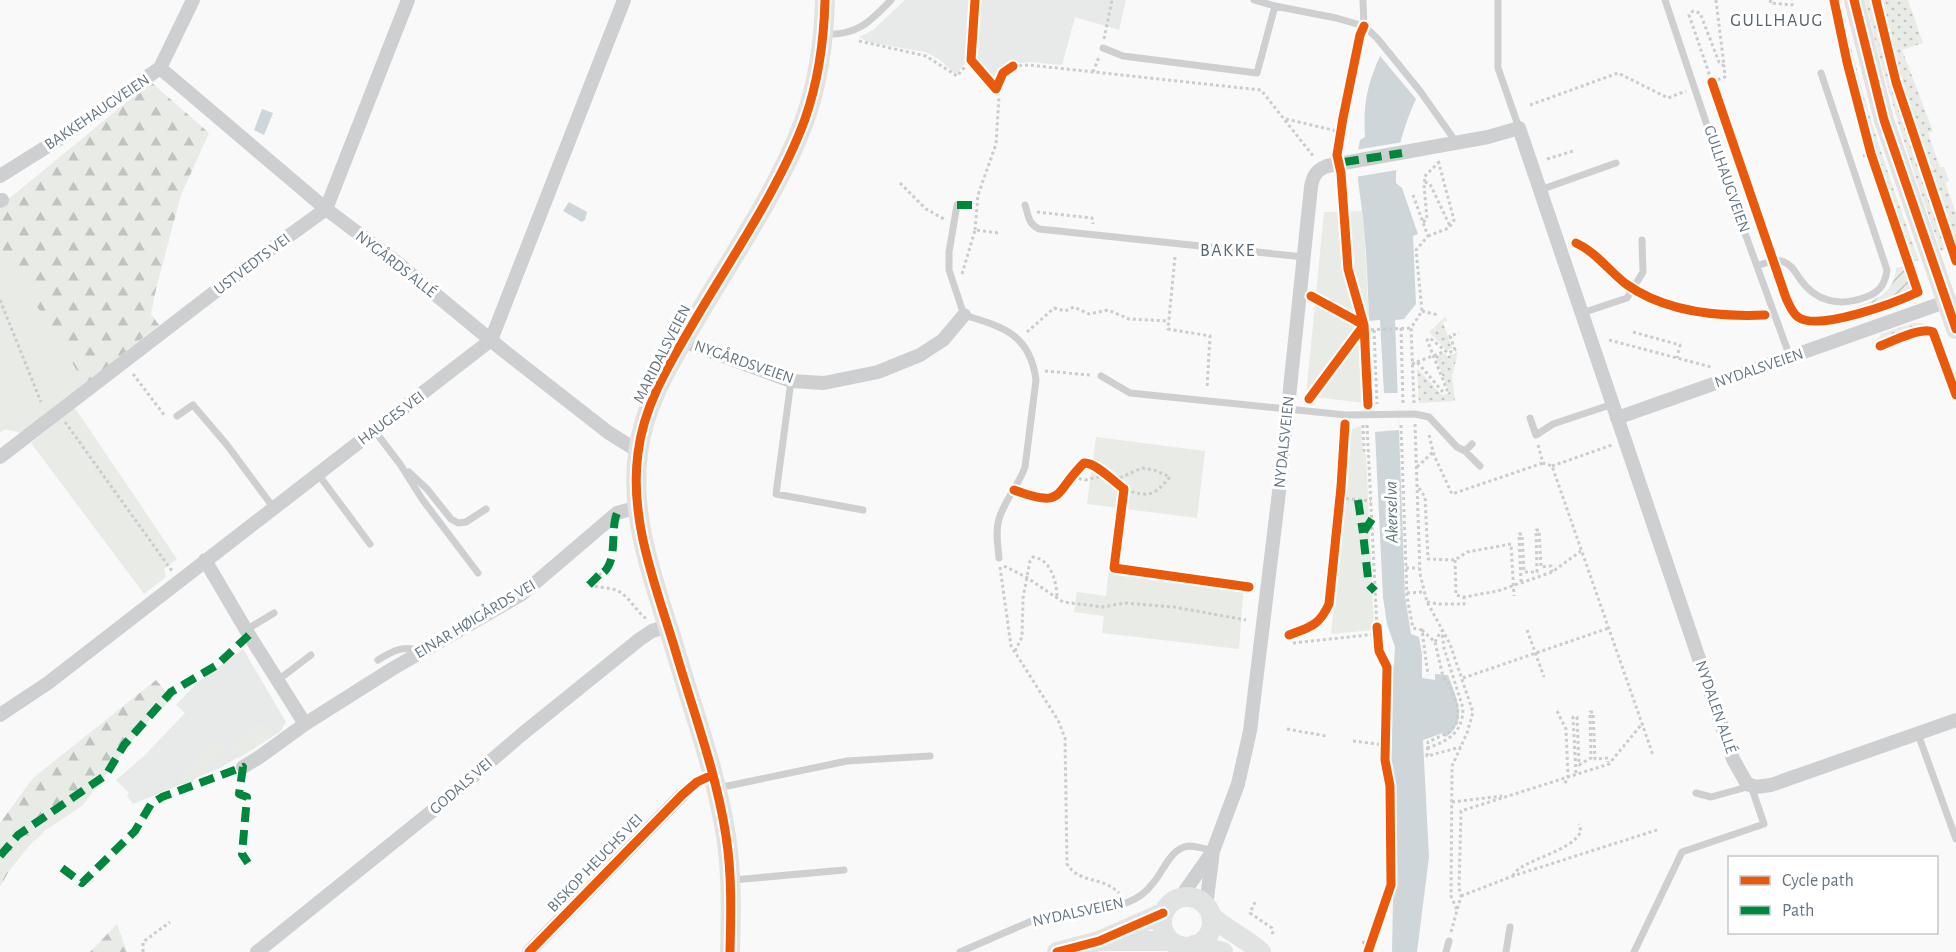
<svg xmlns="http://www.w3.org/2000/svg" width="1956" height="952" font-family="'Alegreya Sans',sans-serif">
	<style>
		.built { fill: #e8e9e9 }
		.grass { fill: url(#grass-dots) }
		.forest { fill: url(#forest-firs) }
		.park { fill: #e8ebe6 }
		.garden { fill: url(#garden-furrows) }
		.water { fill: #ced6d9 }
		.pier { fill: #f9f9f9 }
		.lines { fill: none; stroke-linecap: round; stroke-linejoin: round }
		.path { stroke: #cbcccd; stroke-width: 3; stroke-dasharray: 3 3; stroke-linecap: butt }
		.lane { stroke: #cecfd0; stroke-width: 7 }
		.street { stroke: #cecfd0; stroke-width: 14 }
		.secondary { stroke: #e1e2e2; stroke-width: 20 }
		.quiet { stroke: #00873e; stroke-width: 8; stroke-dasharray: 15 8; stroke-linecap: butt }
		.cycleway-casing { stroke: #fff; stroke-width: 13 }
		.cycleway { stroke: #e8590c; stroke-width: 9 }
		.labels { text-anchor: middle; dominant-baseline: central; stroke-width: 6; stroke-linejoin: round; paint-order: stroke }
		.street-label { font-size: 16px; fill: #657683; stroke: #fff }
		.neighbourhood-label { font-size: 18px; letter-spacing: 1.5px; fill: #57646e; stroke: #fff }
		.water-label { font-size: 18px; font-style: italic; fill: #60757c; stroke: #fff }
	</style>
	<defs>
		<pattern id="grass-dots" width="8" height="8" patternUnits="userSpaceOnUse" patternTransform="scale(1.5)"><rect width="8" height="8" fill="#e8ebe6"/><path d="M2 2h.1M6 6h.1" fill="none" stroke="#c0c3c0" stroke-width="1.8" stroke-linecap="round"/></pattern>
		<pattern id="forest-firs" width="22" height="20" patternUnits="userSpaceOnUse" patternTransform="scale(1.5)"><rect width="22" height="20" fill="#e8ebe6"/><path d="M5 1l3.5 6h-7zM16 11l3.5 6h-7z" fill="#c0c3c0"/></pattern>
		<pattern id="garden-furrows" width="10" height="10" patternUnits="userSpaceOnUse" patternTransform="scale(1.5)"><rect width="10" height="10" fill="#e8ebe6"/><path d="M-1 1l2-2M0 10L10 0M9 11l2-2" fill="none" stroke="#c0c3c0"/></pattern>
	</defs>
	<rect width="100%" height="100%" fill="#f9f9f9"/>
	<path class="built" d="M905,0H1126L1119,30L1075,17L1062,65L1029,62L1009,64L1001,71L998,77L995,78L985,71L977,61L967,59L958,73H954L939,59L925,52L868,42L859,37L873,30Z
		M243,649L286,722L280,732L220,768L133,804L127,796L129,793L116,780L144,756L185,713L176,705L197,683Z"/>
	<path class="grass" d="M1838,0H1841C1858,89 1888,175 1919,260L1912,262C1881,176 1854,90 1838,0Z
		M1865,0H1872L1908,135L1947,249L1941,251C1912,169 1885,86 1865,0Z
		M1880,0H1908L1923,43L1902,50L1933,131L1928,133L1940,167H1944L1949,181L1945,182L1956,213V250C1927,168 1898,85 1880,0Z
		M1445,317L1447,321L1443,322L1452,348L1447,350L1429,332Z
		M1913,323H1925L1924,326L1880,342L1876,341L1881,334Z
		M1458,352L1452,376L1455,401L1419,403L1417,368L1442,395L1449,393L1435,356L1444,353L1447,356Z"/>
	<path class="forest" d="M151,82L209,133L181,195L156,289L151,314L159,325L85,384L0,247V206Z
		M156,680L172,699L147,722L82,806L46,830L29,846L9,871L0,887V823L33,778Z
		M117,924L127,952H90Z"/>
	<path class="park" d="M1362,211L1364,225L1373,404L1306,396L1324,212Z
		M0,247L85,384L21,433L5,429L0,433Z
		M75,408L177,559L164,569L166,577L144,594L31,443Z
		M1361,426L1363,454H1366L1374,630L1331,634L1352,429Z
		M1096,437L1205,451L1197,518L1087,504Z
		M1109,566L1244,583L1239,649L1102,633L1104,616L1074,612L1077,592L1106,596Z
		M264,722L272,737L239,758L232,746L241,735Z
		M215,741L224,751L186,788L178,780Z"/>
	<path class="garden" d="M1905,266L1912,283L1909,290L1886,301L1859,311L1858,306C1878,300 1895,291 1896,268Z"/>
	<path class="water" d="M1380,56L1416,99C1404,125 1395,154 1396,183L1402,188L1418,234L1413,236L1416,304L1404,319L1395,320L1405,596L1411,634L1419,637L1422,655V678L1435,680V674L1448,675C1456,697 1469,720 1446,737L1443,733L1423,740L1429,857L1417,952H1392L1395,786L1390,765L1391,666H1394L1395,647L1387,624L1383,597L1375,432L1386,431L1380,320L1369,321C1368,290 1367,259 1364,228C1362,199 1353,170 1360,140L1365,137C1363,105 1367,85 1380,56Z
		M262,109L273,113L264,135L254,130Z
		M569,202L587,212L585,220L582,222L563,211Z"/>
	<path class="pier" d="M1403,142L1397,170L1355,177V150Z
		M1383,393H1398L1399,430L1385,431Z"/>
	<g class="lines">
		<path class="path" d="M1716,0L1724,66L1719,62L1700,13L1693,11L1689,15L1770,251
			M1771,0L1770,3L1792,5V0
			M1834,0L1847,62L1871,154L1920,298
			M1876,0L1896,82L1956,261
			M1104,39L1112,0
			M859,41L926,56L957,76L971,60
			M1013,66L1029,65L1261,90L1314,157
			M1093,72L1099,57
			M1712,82L1725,77L1724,66
			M1530,105L1618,73L1668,98L1686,91
			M1286,119L1341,132
			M1863,156L1871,154
			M1547,159L1573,151
			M1425,182L1424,177L1439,162
			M900,183L926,209L944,219
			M1413,195L1428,236L1416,250L1422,311L1411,328L1414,403
			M1037,212L1092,218L1093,224
			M1423,222L1427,219L1424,185L1425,182L1430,184L1450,226
			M975,230L978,195L996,144L999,96L996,89
			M1428,236L1449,228L1454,220L1438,160
			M1175,257L1168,329L1210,336L1207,389
			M1777,272C1781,285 1785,305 1795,315C1808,328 1858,314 1874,310
			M962,274L975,230L999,233
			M0,300L41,402
			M1886,306L1918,292
			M1422,311L1438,315
			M1401,328L1403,404
			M1365,330L1411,328
			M1374,330L1377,404
			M1027,332L1054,308L1065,311L1074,307L1089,314L1108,310L1129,319L1169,321
			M1633,332L1680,345L1677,358
			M1609,340L1711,367
			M1880,346C1893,341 1922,326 1933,332L1956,395
			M1417,362L1443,352
			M1412,364L1417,362L1443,392L1447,390L1427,340L1430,338L1448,353L1455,350L1450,336L1459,333
			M1045,371L1090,375
			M133,374L165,416
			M65,422L172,571
			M1415,424L1420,574L1427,602L1450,644L1473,712L1467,733L1452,766L1451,896L1457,910
			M1363,425L1364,451H1369
			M1367,425L1377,627
			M1401,425L1407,597L1413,628L1422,630L1428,675
			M1429,435L1434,455L1452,494L1543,463
			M1538,445L1543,463L1552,466L1653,755
			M1552,466L1612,445
			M1417,467L1433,452
			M1073,477L1085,480L1099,477L1117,479L1142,468L1154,470L1170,477C1154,496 1148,498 1124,489
			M1419,488L1425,497L1428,559L1455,560L1467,552L1511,544L1514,596
			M1340,498L1371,501
			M1455,560L1456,595L1464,597L1498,591L1552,572L1581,551
			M1004,566L1026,577L1063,602L1103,607L1125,603L1174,607L1246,620
			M1000,567L1011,646L1058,720L1065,738L1067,864C1079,884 1103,876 1119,893
			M1406,568H1419
			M599,575L604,572
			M1521,582L1519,534H1522L1524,572H1537L1536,530H1539L1541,567L1551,566L1552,572
			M589,585C599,588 610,587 618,591C630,597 636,612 647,619
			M1407,593L1424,592
			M1427,602L1439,604H1464V597
			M1422,630L1435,642L1443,677L1449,684L1458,708L1457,722L1450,732L1428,742L1427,756L1461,747
			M1527,630L1544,677
			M1435,642L1441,631
			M1293,643L1377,634
			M1015,651L1022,637L1023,598L1030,561L1033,557C1051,559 1057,582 1057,599
			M1463,678L1609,628
			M1557,711L1566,729L1568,776L1564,786
			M1287,729L1326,736
			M1353,741L1385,745
			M1427,748C1449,741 1463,732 1463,708L1444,648L1442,632
			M1576,773L1573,717H1577L1579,765L1591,758L1590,712H1593L1595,759L1608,758V762
			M1452,802L1502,796
			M1513,876C1517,861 1573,852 1581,831L1579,824
			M1461,896L1513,876L1660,829
			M1255,902L1250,913L1272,928L1273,936
			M1451,932L1461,896L1459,888L1461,811L1609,764L1641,725
			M1362,942L1370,944
			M143,952V942L170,922"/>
		<path class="lane" d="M1254,0L1275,6L1336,18L1364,26L1377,38L1420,91L1456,142
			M1363,0L1364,26
			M1498,0V68L1519,128
			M1665,0L1722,170L1790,357
			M825,34C857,36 871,21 891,0
			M1103,48L1123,56L1257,73L1275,6
			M1540,190L1616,163
			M957,205L949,252V270L964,315C1003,327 1030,334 1036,380L1025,467C1019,485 1004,501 999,519C995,532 998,545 999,558
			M1025,205C1029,216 1027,222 1039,229L1304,257
			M1757,266C1766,263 1775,258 1784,262C1792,265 1795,272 1800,279C1816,302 1840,307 1866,297C1880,292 1885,284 1887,270L1821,73
			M1582,313L1627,298L1643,272L1642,240
			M1101,376L1130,393L1346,415L1415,414L1429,417L1457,447L1465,451L1480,466
			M791,381L776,494L863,510
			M177,416L193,405L227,445L273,507
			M1530,418L1536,435L1553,424L1613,404
			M374,430L400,464L422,499L478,573
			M1465,451L1472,444
			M409,472L427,489L451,519L458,523L466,522L486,509
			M318,474L370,544
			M246,630L274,613
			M378,660C392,651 405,644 422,652
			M278,680L311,655
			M1918,734L1956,839
			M718,788L847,761L930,756
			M733,880L844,870
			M960,952L1034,920L1126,903C1137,899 1146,893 1153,883C1164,871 1170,848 1189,846C1197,846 1205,849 1213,851
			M1446,952L1449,941
			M1506,952L1510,927
			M1634,952L1682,852L1764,824L1751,786L1711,797L1696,793"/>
		<path class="street" d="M160,68L326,209L395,261L504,351L609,433L638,451
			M0,176L59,139L160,68L193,0
			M0,201L2,200
			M683,341L791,381L824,383L878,372L920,355L943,340L964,315
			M1617,418L1945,302
			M0,457L268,251L326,209L408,0
			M205,560L249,635L305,724
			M0,715L48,683L491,340L624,0
			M243,767L258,758L305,724L392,669L522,594L617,513L638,507
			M1180,898L1213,851
			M1206,906L1213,851L1238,784L1250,731L1280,484L1311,187C1313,175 1317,170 1327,166L1488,137L1519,128L1733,759L1747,784L1756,787L1771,785L1956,720
			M257,952L436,808L521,735L640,639L652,631L668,626
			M529,952L682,795"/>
		<path class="secondary" d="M1854,0L1884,120L1956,329
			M1162 922a25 25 0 1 1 50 0a25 25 0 1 1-50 0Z
			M1211,916C1227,930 1245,938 1261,952
			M1102,941H1170
			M1194,945L1223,952
			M730,952C731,913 732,874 726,836C716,771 692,708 674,646C655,584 629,519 638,453C644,402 673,358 698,315C734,254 781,185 805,119C818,82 824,40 825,0
			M1057,952L1099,941L1163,913"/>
		<path class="quiet" d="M1344,162L1402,153
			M957,205H977
			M1358,500L1363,533
			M1372,519L1363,533L1368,578L1369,585L1375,591
			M604,572C618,559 610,530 617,513
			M589,585L599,575
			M0,856L18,835L106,775L124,745L171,692L217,665L249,635
			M62,868L82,883L135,831L151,804L162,797L243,767L239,794L247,797L242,854L248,863"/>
		<g class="cycleway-casing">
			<path id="cycleway" d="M975,0L971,60L996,89L1003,73L1013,66
				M1854,0L1884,120L1956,329
				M1876,0L1896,82L1956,261
				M1364,26L1360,35L1343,118L1337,155L1341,173L1348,269L1364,325L1368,405
				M1712,82L1786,298C1789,304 1792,313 1798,317C1818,332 1897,302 1918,292L1871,154L1847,62L1834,0
				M1576,243C1596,252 1609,271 1626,284C1665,312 1719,317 1765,315
				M1880,346C1893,341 1922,326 1933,332L1956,395
				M1309,399L1364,325L1311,296
				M1014,490C1066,509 1053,493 1084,463C1095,462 1113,481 1124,489L1114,568L1249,587
				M1289,635C1310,627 1319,626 1329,604L1341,487L1345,424
				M529,952L682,795L697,782L712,775
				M730,952C731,913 732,874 726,836C716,771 692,708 674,646C655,584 629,519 638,453C644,402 673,358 698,315C734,254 781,185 805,119C818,82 824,40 825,0
				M1057,952L1099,941L1163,913
				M1368,952L1391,885L1390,786L1385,760L1387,667L1379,651L1377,627"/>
		</g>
		<use href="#cycleway" class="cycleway"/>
	</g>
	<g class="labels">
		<g class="street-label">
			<text transform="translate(97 112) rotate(-34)">BAKKEHAUGVEIEN</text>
			<text transform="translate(1727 179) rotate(71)">GULLHAUGVEIEN</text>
			<text transform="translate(252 264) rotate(-37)">USTVEDTS VEI</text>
			<text transform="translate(396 264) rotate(38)">NYGÅRDS ALLÉ</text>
			<text transform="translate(662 354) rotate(-63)">MARIDALSVEIEN</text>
			<text transform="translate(744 362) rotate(19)">NYGÅRDSVEIEN</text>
			<text transform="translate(1759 368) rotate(-19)">NYDALSVEIEN</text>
			<text transform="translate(391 418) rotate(-37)">HAUGES VEI</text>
			<text transform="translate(1284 442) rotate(-84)">NYDALSVEIEN</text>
			<text transform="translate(475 619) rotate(-31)">EINAR HØIGÅRDS VEI</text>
			<text transform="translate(1716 707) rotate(71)">NYDALEN ALLÉ</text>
			<text transform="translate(461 786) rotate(-41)">GODALS VEI</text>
			<text transform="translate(595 863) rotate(-46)">BISKOP HEUCHS VEI</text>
			<text transform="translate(1078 912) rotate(-12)">NYDALSVEIEN</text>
		</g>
		<g class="neighbourhood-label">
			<text x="1777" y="21">GULLHAUG</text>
			<text x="1228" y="251">BAKKE</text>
		</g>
		<g class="water-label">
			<text transform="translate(1392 512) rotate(-91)">Akerselva</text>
		</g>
	</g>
	<rect x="1728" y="856" width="210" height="78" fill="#ffffff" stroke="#c1c8cd" stroke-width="1.5"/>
	<rect x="1740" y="876" width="30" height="9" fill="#e8590c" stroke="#c1c8cd" stroke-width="1.5"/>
	<text x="1782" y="886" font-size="18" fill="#657683">Cycle path</text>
	<rect x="1740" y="906" width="30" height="9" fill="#00873e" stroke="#c1c8cd" stroke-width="1.5"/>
	<text x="1782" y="916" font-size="18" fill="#657683">Path</text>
</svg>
